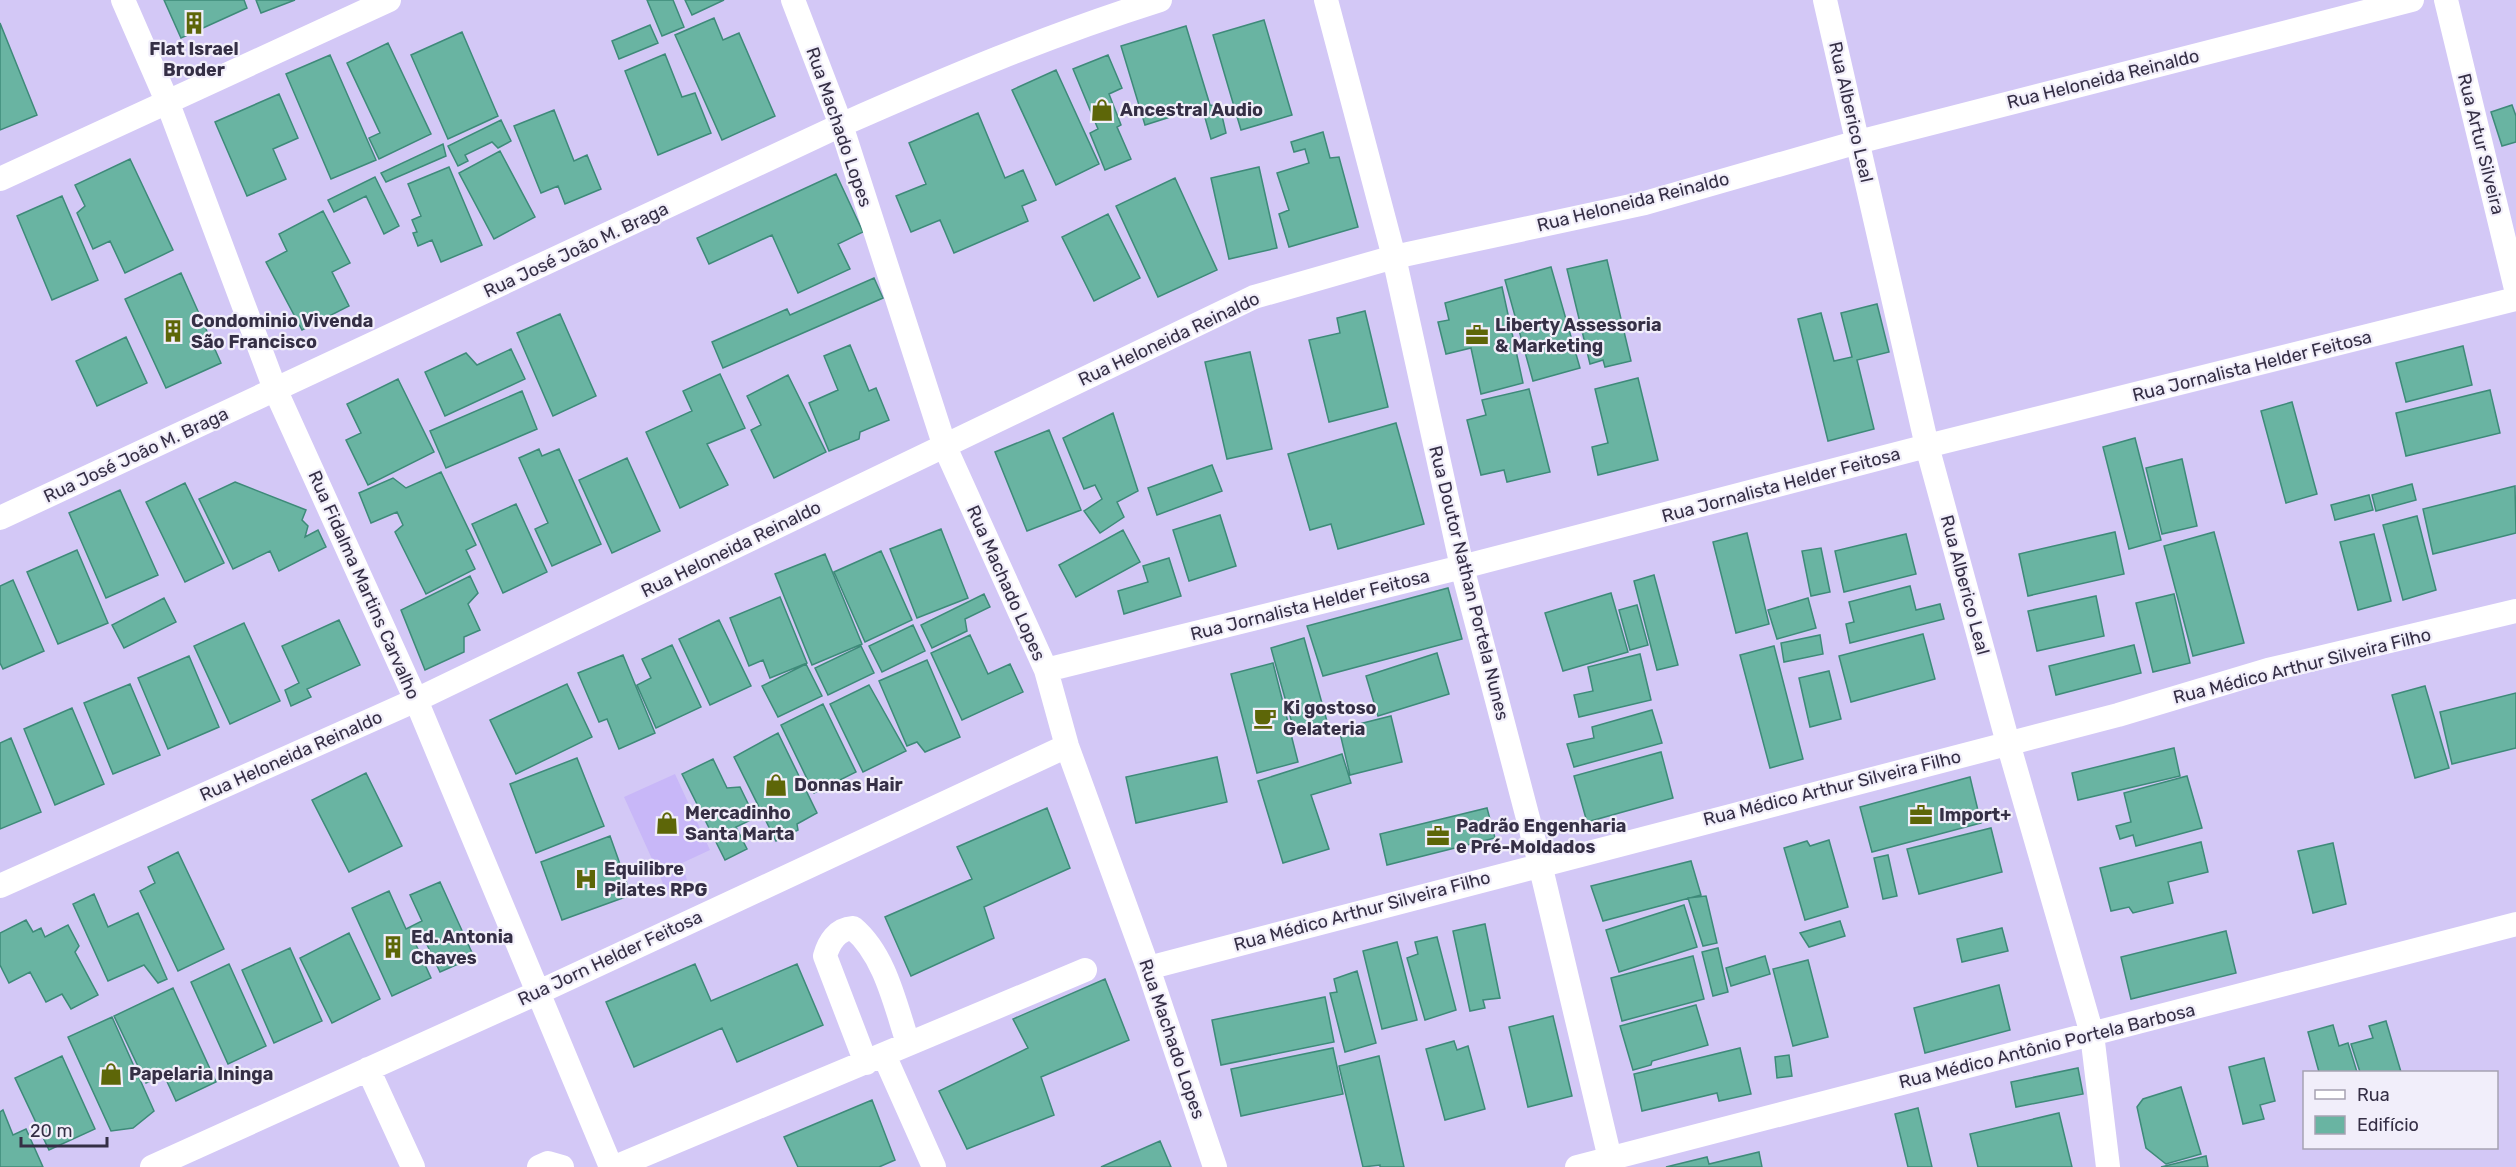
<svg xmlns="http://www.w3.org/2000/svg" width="2516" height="1167" font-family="Rubik,sans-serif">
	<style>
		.built { fill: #c8b7f8 }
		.building { fill: #69b4a2; stroke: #3e8a79; stroke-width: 1.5 }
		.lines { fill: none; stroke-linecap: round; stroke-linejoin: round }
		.street { stroke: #fff; stroke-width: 24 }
		.labels { text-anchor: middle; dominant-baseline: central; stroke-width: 4.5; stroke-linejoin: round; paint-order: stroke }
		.poi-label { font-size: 18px; font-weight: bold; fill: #352f45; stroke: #f1eefa; text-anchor: start }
		.street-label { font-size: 18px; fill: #352f45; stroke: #f1eefa }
	</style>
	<rect width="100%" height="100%" fill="#d3c8f6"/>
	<path class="built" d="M675,774L710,850L682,863L687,880L666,890L624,797Z"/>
	<path class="building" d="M164,0H244L247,8L181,38Z
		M256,0H295L261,13Z
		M647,0H673L684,27L662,36Z
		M685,0H724L692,15Z
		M714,18L723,40L739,33L775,116L722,140L675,35Z
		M1264,20L1292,115L1241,130L1213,35Z
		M0,23L37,115L0,130Z
		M650,25L658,43L619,59L612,41Z
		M1186,26L1210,105L1220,107L1226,133L1211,139L1202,107L1145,125L1121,46Z
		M462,32L498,116L448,139L411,55Z
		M388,43L431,134L379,159L369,138L380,133L347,63Z
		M665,54L682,97L695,93L711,133L658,155L625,71Z
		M330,55L376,160L331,179L286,74Z
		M1108,55L1122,88L1109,94L1121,125L1117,127L1131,159L1105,170L1090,133L1098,129L1073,69Z
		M1056,70L1099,164L1056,185L1012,90Z
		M279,94L298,138L273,149L286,179L247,196L215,122Z
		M2512,105L2516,116V142L2502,146L2491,112Z
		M554,110L574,161L587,155L601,189L565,204L558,186L541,193L514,126Z
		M978,113L1005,178L1023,170L1036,200L1022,206L1028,221L954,253L940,220L911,232L896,196L926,184L909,143Z
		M501,120L511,141L498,148L492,142L465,155L468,161L458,166L448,146Z
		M1323,132L1330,158L1339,157L1358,227L1289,247L1279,214L1289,210L1277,173L1309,163L1305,149L1294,152L1291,142Z
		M443,144L446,156L386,182L381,173Z
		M500,151L535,217L494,239L459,173Z
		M130,159L173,250L125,273L110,241L93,249L77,213L85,206L75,185Z
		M449,167L482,245L441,262L432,240L418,246L413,233L417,232L412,220L421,216L408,184Z
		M1259,167L1277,248L1229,259L1211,178Z
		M836,174L863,232L838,244L850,269L798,293L772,235L709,264L697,238Z
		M375,177L399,226L384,234L366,196L334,212L328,200Z
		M1175,178L1217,270L1158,297L1116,206Z
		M62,196L98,280L52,300L17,216Z
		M323,211L350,263L332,272L349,306L302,330L266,262L287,251L279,234Z
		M1108,214L1140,278L1094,301L1062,237Z
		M1607,260L1631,361L1605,367L1603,360L1590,364L1567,269Z
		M1551,267L1580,368L1533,381L1505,280Z
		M181,273L221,363L166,388L125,299Z
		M874,278L883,298L723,368L712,342L787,309L790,315Z
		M1502,287L1523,383L1481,394L1471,348L1446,354L1438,322L1449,320L1445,303Z
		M1877,304L1889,352L1857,360L1874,429L1828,441L1798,319L1821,313L1834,361L1852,357L1841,313Z
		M1365,311L1388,407L1329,422L1309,340L1340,333L1337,318Z
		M560,314L596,396L553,416L517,333Z
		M126,337L147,383L97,406L76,361Z
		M850,345L869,391L876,388L889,420L860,432L859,439L829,451L809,403L838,390L824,356Z
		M2463,346L2472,385L2406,402L2396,363Z
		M511,349L525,379L445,416L425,372L466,353L477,365Z
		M1250,352L1272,449L1227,459L1205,362Z
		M720,374L745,428L707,444L728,485L680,508L646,432L692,411L683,391Z
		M788,375L826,452L774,478L751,430L761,425L747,396Z
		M1638,378L1658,460L1598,475L1592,447L1608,443L1595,389Z
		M398,379L434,452L368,485L346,440L361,433L347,404Z
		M1529,389L1550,472L1507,482L1504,470L1481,475L1467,420L1486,415L1482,400Z
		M2490,390L2500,433L2406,456L2396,413Z
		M522,391L537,429L446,468L430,431Z
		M2292,402L2317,494L2286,503L2261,411Z
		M1113,413L1138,491L1117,502L1124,517L1100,533L1084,511L1102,499L1095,485L1084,489L1063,438Z
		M1396,423L1424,524L1338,549L1331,524L1310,530L1288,454Z
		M1049,430L1081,510L1027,531L995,452Z
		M2135,438L2161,540L2129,549L2103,447Z
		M539,449L542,456L559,449L601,544L552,566L535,529L548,523L519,458Z
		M627,458L660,531L612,553L579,480Z
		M2182,459L2197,526L2162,534L2146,468Z
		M1212,465L1222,491L1157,515L1148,488Z
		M441,472L476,545L466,550L475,569L426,594L395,532L403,525L397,512L371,523L359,493L393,478L406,488Z
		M235,482L306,510L302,520L308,526L305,537L318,530L326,547L279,571L270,551L233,569L199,499Z
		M185,483L224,563L185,582L146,502Z
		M2412,484L2416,500L2376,511L2372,495Z
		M2515,486L2516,533L2433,554L2423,509Z
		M120,490L158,575L106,598L69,513Z
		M2369,495L2373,510L2335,520L2331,505Z
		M516,504L547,572L503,593L472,524Z
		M1220,515L1236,566L1189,581L1173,530Z
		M2417,516L2436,590L2403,600L2383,525Z
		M941,529L968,598L917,618L890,549Z
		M1123,530L1140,562L1076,597L1059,565Z
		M2115,532L2124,574L2028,596L2019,554Z
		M2214,532L2244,643L2193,656L2164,546Z
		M1747,533L1769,624L1736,633L1713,542Z
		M1906,534L1916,574L1844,592L1835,551Z
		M2374,534L2391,601L2358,610L2340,542Z
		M1821,548L1830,592L1811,596L1802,551Z
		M77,550L108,623L58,644L27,572Z
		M881,551L912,620L865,642L834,572Z
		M825,554L862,644L812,665L775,574Z
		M1169,558L1181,596L1124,614L1118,591L1148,582L1143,566Z
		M1654,575L1678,665L1657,670L1634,581Z
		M470,576L478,593L468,604L480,630L464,637V652L425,670L401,610Z
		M13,580L44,651L3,669L0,663V586Z
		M1910,586L1916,610L1940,604L1944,619L1850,643L1846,624L1854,622L1849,602Z
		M1448,588L1462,639L1323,676L1307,626Z
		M1611,593L1628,652L1563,671L1545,613Z
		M984,594L990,607L965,619L967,631L932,648L921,625Z
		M2174,594L2190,663L2153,672L2136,603Z
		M2096,596L2104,636L2037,651L2028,611Z
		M780,597L807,663L770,678L763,660L749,666L730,618Z
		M164,598L176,622L124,648L112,625Z
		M1808,598L1816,628L1777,639L1768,610Z
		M1637,605L1648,645L1630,650L1619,610Z
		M339,620L360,665L307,689L311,697L291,706L285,690L299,683L282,646Z
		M719,620L751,686L710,705L679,639Z
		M244,623L280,701L230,724L194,646Z
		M913,625L925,651L882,672L869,646Z
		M1923,634L1935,679L1851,702L1839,656Z
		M970,635L988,674L1010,664L1023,692L962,720L931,653Z
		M1820,635L1823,654L1784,662L1781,643Z
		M1304,638L1328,725L1295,734L1271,648Z
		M672,645L701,707L656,728L637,685L651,678L642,659Z
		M2134,645L2141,673L2056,695L2049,666Z
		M861,646L874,673L828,695L815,668Z
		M1774,646L1803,759L1770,768L1740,655Z
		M1437,653L1449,694L1378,716L1366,676Z
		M1640,654L1651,700L1579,717L1574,695L1593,691L1588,667Z
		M623,655L655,733L619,749L607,719L599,722L578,673Z
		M189,656L219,727L168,749L138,678Z
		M927,660L960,737L925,752L917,742L907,746L879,681Z
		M1273,663L1298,762L1257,773L1231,674Z
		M806,664L822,696L778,717L762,686Z
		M1829,671L1841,719L1810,727L1799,678Z
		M130,684L160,755L113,774L84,703Z
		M567,684L592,737L516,774L490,720Z
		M869,685L906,751L863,772L830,704Z
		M2425,686L2449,768L2415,778L2392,695Z
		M2516,693V748L2452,764L2440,712Z
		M823,704L856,772L814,793L781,725Z
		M72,708L104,784L55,805L24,729Z
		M1652,710L1662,743L1574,767L1567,744L1594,738L1592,727Z
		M1391,716L1402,762L1350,775L1339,729Z
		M778,733L817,813L797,824L798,830L776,841L734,757Z
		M11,738L41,812L0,829V743Z
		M2174,748L2180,776L2078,800L2072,773Z
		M1661,752L1673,798L1587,822L1574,776Z
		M1342,754L1351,783L1311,795L1329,849L1283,863L1258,781Z
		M1217,757L1227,802L1136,823L1126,777Z
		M577,758L604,826L536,853L510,784Z
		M713,759L727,788L740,787L755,818L736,827L747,849L725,860L682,774Z
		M366,773L402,846L349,872L312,800Z
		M2187,776L2202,828L2136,846L2133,835L2120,839L2116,826L2131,822L2124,793Z
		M1970,777L1981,823L1872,852L1860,807Z
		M1047,808L1070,868L984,907L994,938L911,976L885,917L972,879L957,847Z
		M1487,808L1495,838L1387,865L1380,834Z
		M1991,828L2002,872L1919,894L1907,849Z
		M610,836L631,895L562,920L541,862Z
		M1829,840L1848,907L1805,920L1784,848L1807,841L1810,846Z
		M2201,842L2208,872L2168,882L2173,903L2133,913L2129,907L2111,911L2100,868Z
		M2333,843L2346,904L2313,913L2298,851Z
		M178,852L224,949L178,971L140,891L155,883L148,867Z
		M1888,855L1897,896L1883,899L1874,858Z
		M1691,861L1701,895L1603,921L1591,886Z
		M440,882L474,957L440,972L421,932L412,936L431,978L392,996L352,908L389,891L406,929L422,921L410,895Z
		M94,894L108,927L138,913L167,979L158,983L144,965L108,981L73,904Z
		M1706,896L1717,943L1703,946L1688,898Z
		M1684,905L1697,947L1619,972L1606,930Z
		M26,920L33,932L41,928L45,937L68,925L79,946L75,952L98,995L71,1009L62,994L46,1002L30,972L9,983L0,965V933Z
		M1840,921L1845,936L1809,947L1800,933Z
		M1485,924L1500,998L1483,1000L1485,1008L1470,1011L1453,931Z
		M2002,928L2008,951L1962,962L1957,939Z
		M2226,931L2236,973L2131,999L2121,957Z
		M349,933L380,999L332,1023L300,958Z
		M1437,937L1456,1010L1425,1020L1407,958L1418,954L1415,942Z
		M1397,942L1417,1020L1382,1029L1363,951Z
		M290,948L322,1021L274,1043L242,970Z
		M1718,948L1728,992L1713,996L1702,952Z
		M1693,956L1704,999L1622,1021L1611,978Z
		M1765,956L1770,974L1731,986L1726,968Z
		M1808,960L1828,1037L1793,1046L1773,969Z
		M229,964L266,1046L228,1064L191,982Z
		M695,964L711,1001L797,964L823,1025L737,1062L722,1028L634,1067L606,1002Z
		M1357,971L1376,1043L1345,1052L1330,993L1337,992L1334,979Z
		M1105,979L1129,1040L1041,1077L1054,1115L967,1149L939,1091L1028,1048L1013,1019Z
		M1999,985L2010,1030L1925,1053L1914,1008Z
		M173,988L216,1082L176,1101L164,1075L146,1083L114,1016Z
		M1325,997L1334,1042L1221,1065L1212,1020Z
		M1696,1005L1708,1045L1652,1061L1651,1065L1633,1070L1620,1026Z
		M1553,1016L1572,1096L1528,1107L1509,1027Z
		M112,1017L154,1111L133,1128L111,1131L68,1037Z
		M2386,1021L2401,1072H2360L2351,1044L2373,1038L2369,1026Z
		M2333,1025L2339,1046L2348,1043L2357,1072H2319L2308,1032Z
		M1454,1041L1457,1050L1468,1046L1485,1109L1445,1120L1426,1049Z
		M1333,1048L1343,1094L1241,1116L1231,1069Z
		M1740,1048L1751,1094L1719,1101L1717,1093L1642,1111L1634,1074Z
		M1789,1055L1792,1076L1777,1078L1775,1057Z
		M62,1056L95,1129L49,1150L15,1078Z
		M1379,1056L1404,1167H1380V1165L1363,1167L1339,1066Z
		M2264,1058L2275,1101L2260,1105L2264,1119L2243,1124L2229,1067Z
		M2078,1068L2083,1094L2016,1107L2011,1082Z
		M2181,1087L2201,1154L2166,1164L2146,1148L2137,1107L2143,1099Z
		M872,1100L895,1160L879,1167H798L784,1137Z
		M1918,1108L1932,1167H1908L1895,1114Z
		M3,1110L13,1135L26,1129L43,1167H0V1112Z
		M2059,1113L2072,1167H1978L1970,1134Z
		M1160,1141L1171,1167H1101Z
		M1759,1152L1762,1167H1666L1707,1157L1709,1164Z
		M2206,1156L2208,1167H2161Z"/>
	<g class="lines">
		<path class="street" d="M123,0L167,101L275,389L416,700L611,1167
			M793,0L841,125L945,447L1046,670L1067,746L1148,968L1215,1167
			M1326,0L1394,257L1462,567L1540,864L1612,1167
			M1825,0L1927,446L2008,743L2092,1034L2108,1167
			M2446,0L2516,289
			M0,179L389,0
			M0,518L841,125C947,78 1049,35 1160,0
			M1046,670L1462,567L1927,446L2516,299
			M0,886L416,700L1254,297L1394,257L1645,203L1858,142L2412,0
			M1148,968L2118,715L2268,670L2516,611
			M884,1055L934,1167
			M866,1063L825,956C829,942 837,929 853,928C885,955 895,1004 908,1043
			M368,1069L413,1167
			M152,1167L537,993L1067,746
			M539,1167L548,1163L562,1167
			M615,1167L1085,970
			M1577,1167L2516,924"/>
	</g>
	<defs>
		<g id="building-bare" transform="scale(1.8)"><path d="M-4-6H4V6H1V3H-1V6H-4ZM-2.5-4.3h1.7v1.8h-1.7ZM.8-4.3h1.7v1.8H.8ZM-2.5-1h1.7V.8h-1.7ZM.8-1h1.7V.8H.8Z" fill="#5d6608" stroke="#f1eefa" stroke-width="2.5" paint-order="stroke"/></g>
		<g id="shop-bare" transform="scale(1.8)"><path d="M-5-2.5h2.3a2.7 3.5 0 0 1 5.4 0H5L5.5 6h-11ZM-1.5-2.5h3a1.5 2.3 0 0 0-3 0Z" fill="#5d6608" stroke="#f1eefa" stroke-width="2.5" paint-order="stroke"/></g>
		<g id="office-bare" transform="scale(1.8)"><path d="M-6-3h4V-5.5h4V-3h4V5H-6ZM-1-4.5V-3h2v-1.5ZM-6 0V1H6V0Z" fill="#5d6608" stroke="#f1eefa" stroke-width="2.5" paint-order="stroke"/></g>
		<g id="cafe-bare" transform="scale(1.8)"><path d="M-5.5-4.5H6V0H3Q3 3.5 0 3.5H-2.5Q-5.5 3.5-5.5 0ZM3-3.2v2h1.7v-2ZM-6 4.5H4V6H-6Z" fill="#5d6608" stroke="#f1eefa" stroke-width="2.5" paint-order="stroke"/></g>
		<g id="hospital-bare" transform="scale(1.8)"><path d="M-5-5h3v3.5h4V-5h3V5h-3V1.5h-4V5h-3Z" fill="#5d6608" stroke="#f1eefa" stroke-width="2.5" paint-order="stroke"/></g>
	</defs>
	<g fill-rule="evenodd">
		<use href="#building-bare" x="194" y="23"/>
		<use href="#shop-bare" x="1102" y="110"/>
		<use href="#building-bare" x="173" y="331"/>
		<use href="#office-bare" x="1477" y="335"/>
		<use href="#cafe-bare" x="1265" y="718"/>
		<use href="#shop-bare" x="776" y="785"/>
		<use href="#office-bare" x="1921" y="815"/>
		<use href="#shop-bare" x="667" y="823"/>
		<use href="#office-bare" x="1438" y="836"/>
		<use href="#hospital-bare" x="586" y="879"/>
		<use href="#building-bare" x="393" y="947"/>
		<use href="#shop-bare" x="111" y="1074"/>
	</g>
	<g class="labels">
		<g class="poi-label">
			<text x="194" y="49" text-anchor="middle">Flat Israel<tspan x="194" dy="21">Broder</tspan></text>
			<text x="1120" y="110">Ancestral Audio</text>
			<text x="191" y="321">Condominio Vivenda<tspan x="191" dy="21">São Francisco</tspan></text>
			<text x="1495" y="325">Liberty Assessoria<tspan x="1495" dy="21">&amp; Marketing</tspan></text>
			<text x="1283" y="708">Ki gostoso<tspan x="1283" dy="21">Gelateria</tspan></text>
			<text x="794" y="785">Donnas Hair</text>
			<text x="685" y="813">Mercadinho<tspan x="685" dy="21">Santa Marta</tspan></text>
			<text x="1939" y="815">Import+</text>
			<text x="1456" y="826">Padrão Engenharia<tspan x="1456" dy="21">e Pré-Moldados</tspan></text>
			<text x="604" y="869">Equilibre<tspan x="604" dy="21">Pilates RPG</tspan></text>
			<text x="411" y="937">Ed. Antonia<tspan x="411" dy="21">Chaves</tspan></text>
			<text x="129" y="1074">Papelaria Ininga</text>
		</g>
		<g class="street-label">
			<text transform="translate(2103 79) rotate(-14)">Rua Heloneida Reinaldo</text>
			<text transform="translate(1851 112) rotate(77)">Rua Alberico Leal</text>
			<text transform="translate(839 127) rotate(71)">Rua Machado Lopes</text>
			<text transform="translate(2481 144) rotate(76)">Rua Artur Silveira</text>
			<text transform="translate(1633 202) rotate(-14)">Rua Heloneida Reinaldo</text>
			<text transform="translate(576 250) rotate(-25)">Rua José João M. Braga</text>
			<text transform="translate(1169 339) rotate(-25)">Rua Heloneida Reinaldo</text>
			<text transform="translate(2252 366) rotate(-14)">Rua Jornalista Helder Feitosa</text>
			<text transform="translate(136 455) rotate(-25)">Rua José João M. Braga</text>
			<text transform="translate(1781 485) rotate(-15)">Rua Jornalista Helder Feitosa</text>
			<text transform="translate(731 549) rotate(-26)">Rua Heloneida Reinaldo</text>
			<text transform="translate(1006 583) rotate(66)">Rua Machado Lopes</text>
			<text transform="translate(1469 583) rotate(76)">Rua Doutor Nathan Portela Nunes</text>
			<text transform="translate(364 585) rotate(66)">Rua Fidalma Martins Carvalho</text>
			<text transform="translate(1965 585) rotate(75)">Rua Alberico Leal</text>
			<text transform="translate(1310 605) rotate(-14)">Rua Jornalista Helder Feitosa</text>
			<text transform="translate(2302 666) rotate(-14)">Rua Médico Arthur Silveira Filho</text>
			<text transform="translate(291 756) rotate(-24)">Rua Heloneida Reinaldo</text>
			<text transform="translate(1832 788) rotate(-14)">Rua Médico Arthur Silveira Filho</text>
			<text transform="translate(1362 911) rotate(-15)">Rua Médico Arthur Silveira Filho</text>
			<text transform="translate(610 958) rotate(-25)">Rua Jorn Helder Feitosa</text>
			<text transform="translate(1172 1039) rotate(71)">Rua Machado Lopes</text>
			<text transform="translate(2047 1046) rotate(-14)">Rua Médico Antônio Portela Barbosa</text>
		</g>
	</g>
	<rect x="2303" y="1071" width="195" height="78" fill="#f1eefa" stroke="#a6a2b2" stroke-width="1.5"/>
	<rect x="2315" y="1090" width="30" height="9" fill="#ffffff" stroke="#a6a2b2" stroke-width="1.5"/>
	<text x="2357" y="1101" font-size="18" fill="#352f45">Rua</text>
	<rect x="2315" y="1116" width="30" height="18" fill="#69b4a2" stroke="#a6a2b2" stroke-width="1.5"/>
	<text x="2357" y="1131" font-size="18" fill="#352f45">Edifício</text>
	<path d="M21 1137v9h86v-9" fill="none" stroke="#352f45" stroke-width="3"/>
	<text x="30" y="1137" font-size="18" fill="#352f45" stroke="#f1eefa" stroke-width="4.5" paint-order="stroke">20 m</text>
</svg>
